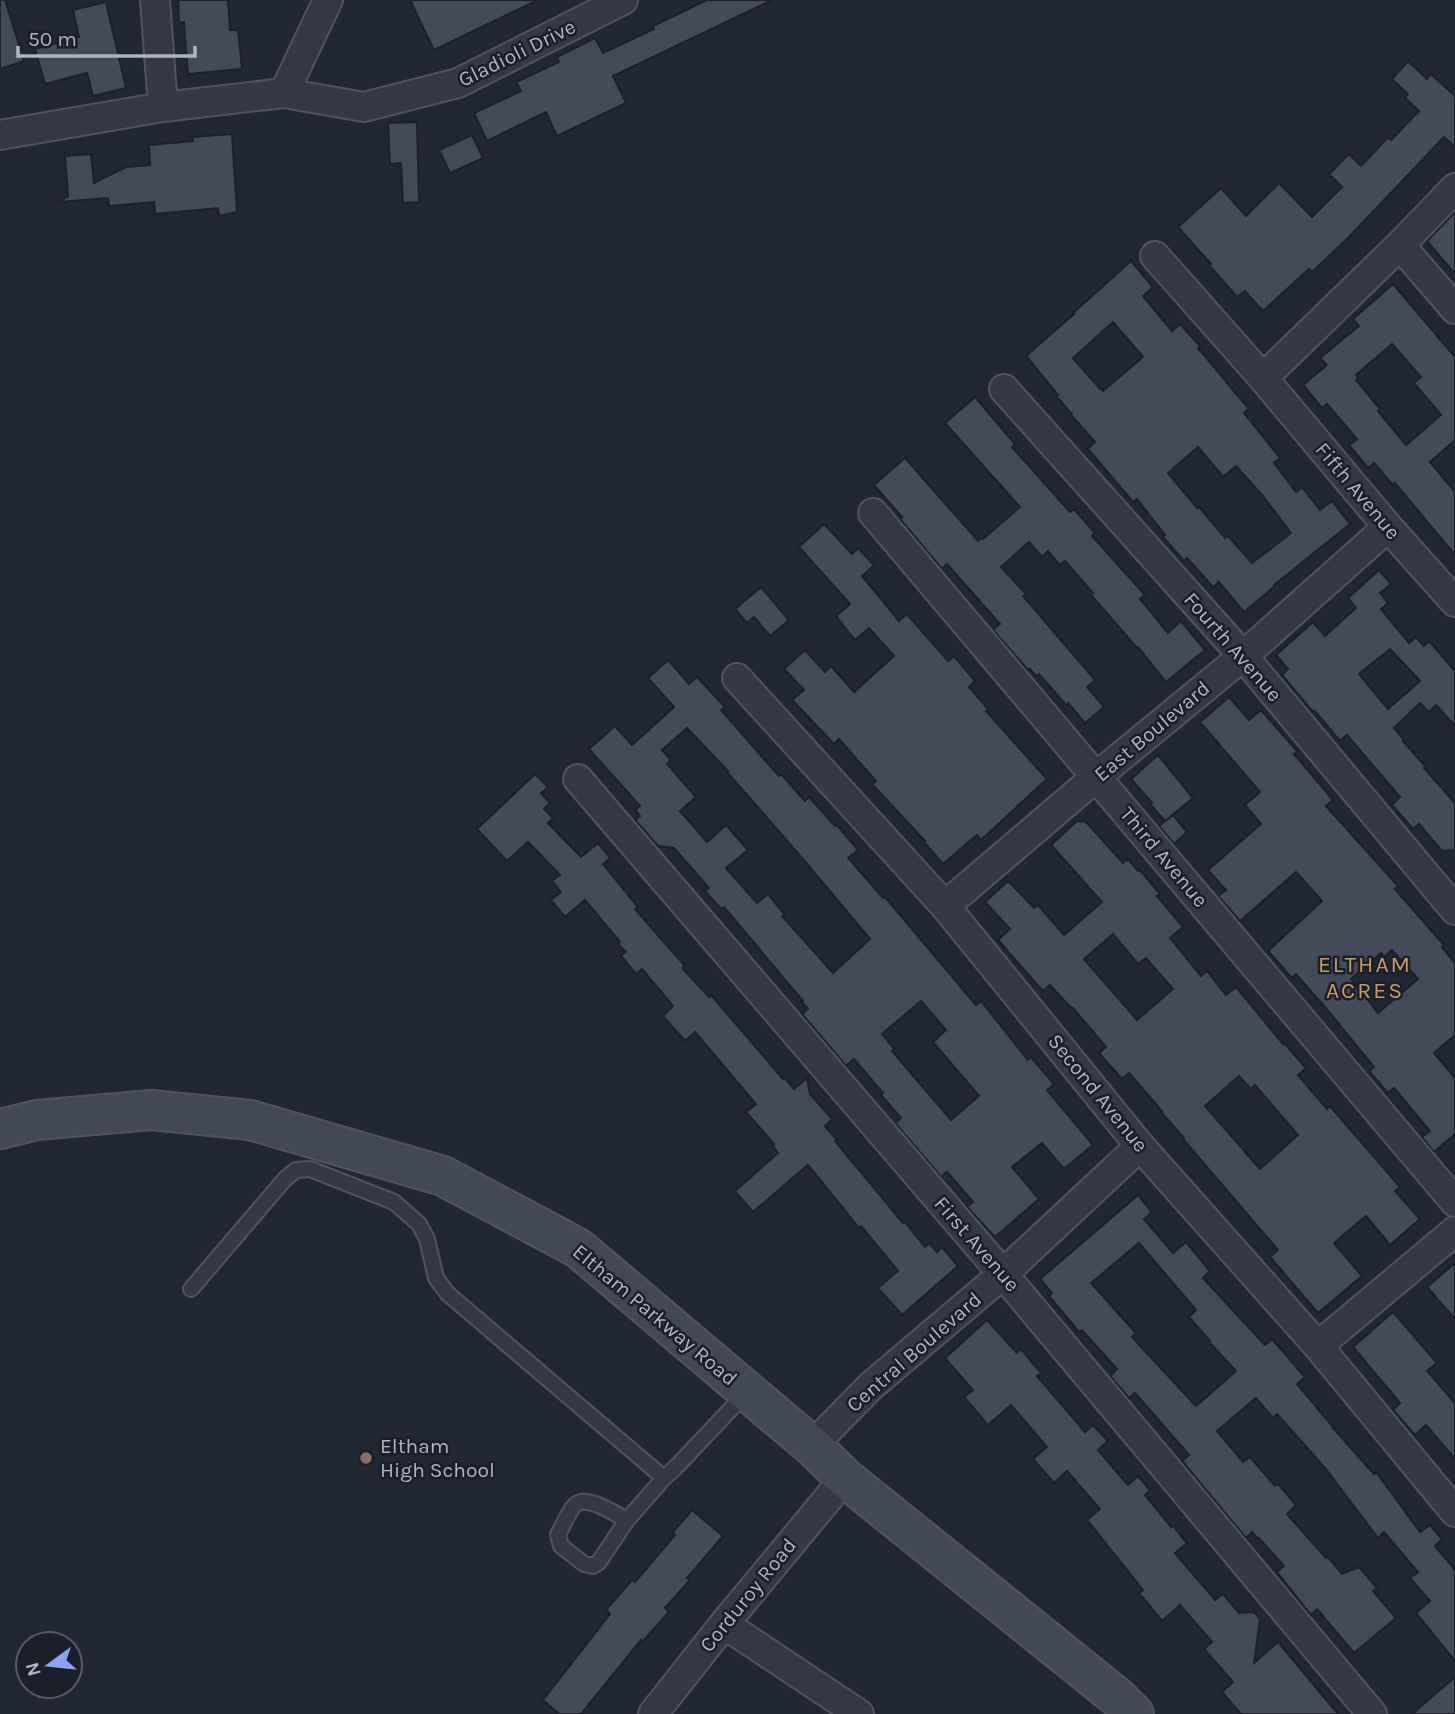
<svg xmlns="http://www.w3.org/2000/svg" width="1455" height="1714" font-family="Karla,sans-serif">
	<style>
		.building { fill: #434a59; stroke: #1c212c; stroke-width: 2; fill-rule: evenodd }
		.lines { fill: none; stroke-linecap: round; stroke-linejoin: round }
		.lane-casing { stroke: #4f5460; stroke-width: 18 }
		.street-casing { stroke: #4f5460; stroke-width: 32 }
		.secondary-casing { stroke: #4f5460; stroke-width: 42 }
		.lane { stroke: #353945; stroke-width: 14 }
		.street { stroke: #353945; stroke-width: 28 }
		.secondary { stroke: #434858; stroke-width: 38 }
		.education-dot { fill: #8d6e63; stroke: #1a1f2a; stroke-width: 2.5 }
		.labels { text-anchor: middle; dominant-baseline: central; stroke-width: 5; stroke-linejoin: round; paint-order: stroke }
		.street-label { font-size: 21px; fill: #afb4c2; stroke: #1a1f2a }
		.poi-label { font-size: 21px; fill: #afb4c2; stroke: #1a1f2a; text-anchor: start }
		.neighbourhood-label { font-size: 23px; letter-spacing: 2px; fill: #c79c65; stroke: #1a1f2a }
	</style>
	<rect width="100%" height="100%" fill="#222734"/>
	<path class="building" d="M0,0H5L24,61L0,69Z
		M178,0H228L230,30H238L242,69L188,74L184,22L179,23Z
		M410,0H538L434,50Z
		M707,0H772L613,76L626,103L557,136L546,112L487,141L474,113L521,91L516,82L559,62L557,57L595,38L603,53L654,29L653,26Z
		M106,2L126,88L93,96L87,73L45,84L35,49L79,37L73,10Z
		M1408,61L1427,79L1431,74L1455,96V147L1444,137L1348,238L1312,272L1309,269L1263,311L1245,291L1237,297L1209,265L1211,264L1178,227L1221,188L1246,216L1279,183L1312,217L1342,187L1329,174L1349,154L1361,166L1388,137L1391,140L1419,111L1405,98L1408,94L1392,79Z
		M417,122L419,202L403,203L401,163L390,164L388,123Z
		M232,134L237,212L219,216L218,208L155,214L154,202L109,206L108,198L59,202L68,196L65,156L91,154L94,183L126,167L150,165L149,145L193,141L192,137Z
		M472,135L483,158L450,173L439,150Z
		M1455,212V274L1427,241Z
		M1131,261L1153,287L1143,296L1172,331L1180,324L1200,346L1198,348L1249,409L1244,413L1280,458L1274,463L1296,492L1302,487L1320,510L1332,501L1350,524L1274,585L1275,586L1244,612L1219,582L1213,587L1187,558L1184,561L1163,537L1165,535L1137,499L1133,502L1088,449L1095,442L1071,415L1072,414L1056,396L1058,395L1026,356L1074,314L1073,313ZM1113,322L1143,357L1103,391L1101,388L1100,389L1073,358ZM1198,447L1223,477L1236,466L1262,495L1291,533L1252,563L1228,536L1225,538L1199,507L1197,508L1168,473Z
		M1393,284L1455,357V440L1430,462L1455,492V555L1395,483L1393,485L1374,463L1368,468L1349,445L1357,439L1327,404L1322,408L1303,385L1327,365L1320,358L1359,326L1353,319ZM1392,344L1421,377L1414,383L1441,415L1406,445L1378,411L1380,409L1356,380L1358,378L1356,375Z
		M975,397L1015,444L1012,447L1070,512L1074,509L1095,533L1092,536L1145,595L1140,599L1168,633L1181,621L1205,650L1166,682L1138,647L1137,648L1091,595L1093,593L1065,561L1060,565L1048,551L1042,557L1029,542L1001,567L1026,594L1023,596L1095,680L1087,687L1104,707L1085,723L1068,703L1066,705L1039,674L1036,676L1030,669L1028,670L993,630L1000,624L947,564L942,569L900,519L902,517L874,485L905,458L978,541L982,538L983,539L1020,507L945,423Z
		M824,524L852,554L858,548L874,565L862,576L899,621L907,614L948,661L954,656L975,681L969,687L988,709L986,711L1047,779L981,840L977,835L943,864L924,842L925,841L872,784L876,781L839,739L834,744L792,700L804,690L784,669L805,650L825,672L831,666L854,692L894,656L869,628L855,640L836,616L850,604L799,547Z
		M1379,570L1391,584L1380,593L1388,603L1381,609L1409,643L1416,637L1424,646L1429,641L1455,671V726L1436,705L1429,712L1420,703L1394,728L1404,740L1403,741L1426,767L1424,768L1455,803V850L1442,851L1419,824L1413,829L1392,805L1400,797L1347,735L1340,741L1315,711L1313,712L1282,675L1288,669L1276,655L1313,622L1325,636L1356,608L1348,598ZM1390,649L1420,681L1388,709L1359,674Z
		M761,587L789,620L770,636L754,617L747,623L735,609Z
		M668,660L689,684L697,677L725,707L721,710L779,776L781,774L805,801L809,797L835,826L837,825L858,850L848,858L883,898L885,897L976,1005L981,1001L1028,1060L1031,1057L1054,1084L1047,1090L1093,1145L1064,1169L1042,1143L1012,1167L1039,1199L995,1237L967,1207L973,1202L947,1172L941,1177L895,1123L901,1118L881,1095L883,1093L854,1059L846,1066L802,1014L808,1009L802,1002L803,1001L724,907L721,909L705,891L709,888L674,848L658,846L635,820L640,816L635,810L640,806L589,749L615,726L632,745L674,707L648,678ZM687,728L728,771L727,772L803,859L870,939L833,973L782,916L785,915L768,894L757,903L726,868L748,850L726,825L707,842L680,811L696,797L667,764L671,760L662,750ZM921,1001L946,1030L933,1042L979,1096L951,1120L892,1051L894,1049L882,1034Z
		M1229,697L1249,720L1261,710L1297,751L1294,754L1333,800L1326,806L1398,886L1395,889L1444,945L1442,947L1455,963V1035L1434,1053L1455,1078V1134L1434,1152L1422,1137L1430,1131L1394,1088L1388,1093L1369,1071L1374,1067L1330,1013L1296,974L1292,978L1268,951L1322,901L1296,872L1240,921L1218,896L1226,890L1208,870L1261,824L1245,805L1260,792L1200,722ZM1392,950L1418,979L1378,1013L1351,979L1381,953L1384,957Z
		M1158,755L1193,798L1165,821L1150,804L1152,803L1131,779Z
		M535,774L548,787L541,793L550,803L544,809L553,818L548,823L581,857L598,843L610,858L603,864L638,907L635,909L684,965L683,969L709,997L711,995L783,1079L785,1078L794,1089L807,1078L810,1094L832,1119L825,1126L837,1140L835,1141L903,1223L905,1222L925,1247L929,1243L937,1252L942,1247L958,1266L902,1315L878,1288L898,1271L861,1226L859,1228L808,1165L753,1212L735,1191L778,1153L773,1146L774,1144L746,1112L756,1104L695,1032L685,1041L663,1016L673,1006L642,969L636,974L621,956L626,952L618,944L620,942L585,900L565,917L551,900L561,892L552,881L560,875L528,842L507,861L477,829Z
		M1173,815L1187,832L1174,844L1159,826Z
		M1077,821L1086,822L1123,863L1128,859L1138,871L1140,870L1160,894L1157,896L1183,927L1170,938L1201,976L1207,971L1226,995L1236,987L1283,1044L1284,1043L1306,1068L1298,1075L1327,1109L1330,1106L1400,1187L1395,1191L1420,1219L1390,1245L1366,1216L1334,1243L1362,1276L1318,1313L1270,1257L1278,1250L1183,1139L1184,1138L1161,1112L1162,1111L1129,1073L1122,1079L1099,1053L1106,1047L1073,1008L1072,1009L1050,985L1043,991L998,940L1010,929L985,902L1008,881L1034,908L1038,905L1064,935L1102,902L1051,845ZM1113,934L1138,964L1146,958L1173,989L1137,1020L1084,959ZM1239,1076L1251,1089L1255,1085L1298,1135L1260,1169L1205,1106Z
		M1138,1195L1152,1212L1144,1219L1173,1253L1186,1242L1210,1271L1203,1278L1265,1345L1272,1339L1305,1377L1297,1384L1334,1428H1333L1374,1474L1376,1472L1420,1532L1430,1525L1442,1539L1435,1546L1455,1570V1661L1416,1613L1430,1601L1410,1578L1418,1572L1384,1532L1378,1538L1325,1468L1277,1414L1273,1418L1256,1398L1217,1431L1243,1462L1250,1457L1275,1486L1278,1484L1296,1505L1287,1514L1326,1558L1328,1557L1342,1574L1359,1567L1377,1588L1373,1591L1396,1618L1354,1653L1317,1609L1311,1615L1277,1572L1284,1566L1259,1538L1258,1539L1252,1532L1246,1538L1182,1461L1189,1455L1135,1393L1129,1398L1110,1376L1117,1369L1082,1330L1079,1332L1049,1296L1052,1293L1040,1279ZM1139,1243L1196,1310L1189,1317L1210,1341L1209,1342L1236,1371L1196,1406L1132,1337L1136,1333L1091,1283Z
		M1455,1263V1319L1427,1287Z
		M1393,1312L1437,1363L1427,1371L1455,1403V1459L1426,1425L1415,1435L1393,1410L1400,1403L1353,1347Z
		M987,1320L1017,1353L1021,1349L1041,1373L1037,1376L1085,1432L1093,1425L1108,1441L1098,1450L1128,1485L1138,1476L1150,1490L1145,1495L1171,1527L1173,1526L1187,1543L1175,1553L1215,1600L1223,1594L1239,1613L1254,1612L1260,1619L1254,1663L1278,1642L1338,1714H1241L1222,1692L1233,1682L1204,1649L1212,1642L1180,1605L1162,1621L1139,1593L1143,1590L1087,1520L1100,1509L1067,1471L1054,1483L1033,1459L1047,1447L1011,1405L988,1425L964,1397L973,1390L945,1358Z
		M692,1510L723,1536L687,1578L690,1580L665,1608L669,1612L642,1642L641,1640L581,1714H559L543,1700L610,1614L606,1610L632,1580L635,1582L675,1535L673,1532Z
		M1455,1677V1714H1412Z"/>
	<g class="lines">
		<g class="lane-casing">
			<path id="lane" d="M191,1289L285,1179L296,1170L310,1169L394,1202L419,1224L427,1239L436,1278L448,1294L664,1478L678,1465L746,1393
				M627,1520C615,1514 587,1494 575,1505C569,1511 562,1527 558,1535L561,1546L584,1564L593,1566L599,1562L627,1520L664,1478"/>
		</g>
		<g class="street-casing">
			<path id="street" d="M155,0L163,107
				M284,93L328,0
				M0,135L163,107L284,93L364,107L458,83L623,0
				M1400,245L1455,309
				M1155,256L1263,378L1388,527L1455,602
				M1263,378L1400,245L1455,188
				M1004,389L1243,656L1455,910
				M873,513L1455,1202
				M737,678L945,906L1140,1146L1318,1346L1455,1512
				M578,779L1003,1274L1372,1714
				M945,906L1096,777L1243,656L1388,527
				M1318,1346L1455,1231
				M812,1446L871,1386L1003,1274L1140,1146
				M724,1624L859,1714
				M653,1714L724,1624L845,1478"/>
		</g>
		<g class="secondary-casing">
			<path id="secondary" d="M0,1129L37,1120L151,1110L250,1120L443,1176L578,1248L812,1446L845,1478L1117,1697L1134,1714"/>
		</g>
		<use href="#lane" class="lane"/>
		<use href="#street" class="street"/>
		<use href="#secondary" class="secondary"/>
	</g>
	<circle class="education-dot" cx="366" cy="1458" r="7"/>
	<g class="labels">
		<g class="street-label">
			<text transform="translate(517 53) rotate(-26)">Gladioli Drive</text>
			<text transform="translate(1358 491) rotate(50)">Fifth Avenue</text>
			<text transform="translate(1233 647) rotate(49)">Fourth Avenue</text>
			<text transform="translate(1152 731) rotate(-40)">East Boulevard</text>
			<text transform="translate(1164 857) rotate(50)">Third Avenue</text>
			<text transform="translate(1098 1093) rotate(51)">Second Avenue</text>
			<text transform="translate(977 1244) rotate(49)">First Avenue</text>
			<text transform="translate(655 1315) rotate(40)">Eltham Parkway Road</text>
			<text transform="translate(914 1352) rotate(-41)">Central Boulevard</text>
			<text transform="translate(748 1595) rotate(-51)">Corduroy Road</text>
		</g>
		<g class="poi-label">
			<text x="380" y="1446">Eltham<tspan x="380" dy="24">High School</tspan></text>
		</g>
		<g class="neighbourhood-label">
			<text x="1365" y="964">ELTHAM<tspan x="1365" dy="26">ACRES</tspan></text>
		</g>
	</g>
	<g transform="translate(49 1665) rotate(255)"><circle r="33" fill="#1a1f2a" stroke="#565b67" stroke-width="2"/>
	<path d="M0-5L12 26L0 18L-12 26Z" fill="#8aa3ec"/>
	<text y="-10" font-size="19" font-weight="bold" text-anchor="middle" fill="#afb4c2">N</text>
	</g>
	<path d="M18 46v10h177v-10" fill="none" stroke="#afb4c2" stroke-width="3.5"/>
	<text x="28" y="46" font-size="21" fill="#afb4c2" stroke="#1a1f2a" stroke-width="5" paint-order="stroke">50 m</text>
</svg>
